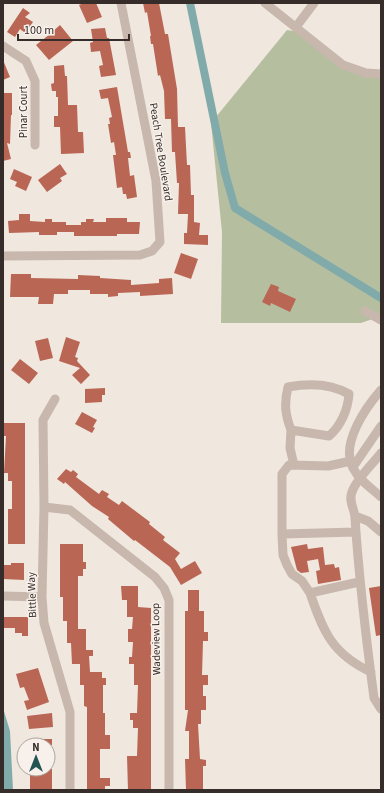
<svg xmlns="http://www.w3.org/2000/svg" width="384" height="793" font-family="'Source Sans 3',sans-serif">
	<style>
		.green { fill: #b6bea0 }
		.water { fill: #81abaa }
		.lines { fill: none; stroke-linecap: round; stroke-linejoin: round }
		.canal { stroke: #81abaa; stroke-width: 8 }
		.building { fill: #ba6654 }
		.minor { stroke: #c7b7ac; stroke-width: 9 }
		.labels { text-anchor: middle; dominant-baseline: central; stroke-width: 3; stroke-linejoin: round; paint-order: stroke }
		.street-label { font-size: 11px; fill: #362d2a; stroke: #f8f1eb }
	</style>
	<rect width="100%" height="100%" fill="#f0e7df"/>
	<path class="green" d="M287,30L300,32L344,63L381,75V316L361,323H221L222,232L211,123Z"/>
	<path class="water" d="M3,708L10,731L13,790H3Z"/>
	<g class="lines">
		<path class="canal" d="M190,3L225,173L235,208L381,298"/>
	</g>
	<path class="building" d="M84,3H96L102,17L87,23L79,5Z
		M143,3H159L165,34H168L177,89L178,127H185L187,165H190L191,195H194V222L200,223L199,235H208V245L184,244V233H187L188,214H178L179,183H177L175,152H172L171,119H165L164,91L160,75L158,76L153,44H151L150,36H151L147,12L145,13Z
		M23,8L30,13L25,17L33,22L25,33L20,29L15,37L7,32Z
		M60,25L73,41L49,60L36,45L50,34L52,35L51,33Z
		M105,28L107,38H109L116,75L101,77L99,66L103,65L100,51L91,52L90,43L93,42L91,29Z
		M3,60L10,77L3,80Z
		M64,65L65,76H67L68,105H77L78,132H83L84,153L61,154L60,127H54V116H58V97H56V91H52L51,84L54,83V66Z
		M117,87L127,146L128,152H130L131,158H128L130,176L134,175L137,197L127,199L126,194H123L122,187L117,188L113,155H116L114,142L111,143L108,124H110L109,118L112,117L108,98L101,99L99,90Z
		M3,93H12V115H11L10,144L7,143L11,159L3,161Z
		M60,164L67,174L60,178L62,181L47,192L38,180Z
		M14,169L32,177L26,191L15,186L17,182L10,179Z
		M19,214H30V221L45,222V219H52V222H66V225H81V222H86V219H94L93,222H106V218H127V222H140L139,234H117V236H74V232H57V235H39V232L9,233L8,221L19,220Z
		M181,253L198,259L191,279L174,273Z
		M11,274H31V278L78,279V275L100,276V278L131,280V285L159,283V279L172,278L173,294L140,296V292L118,293V296L108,297V294H90V290H68V294H54L53,304H38L39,297H10Z
		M271,284L279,287L278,291L296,299L290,312L271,303L270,306L262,302Z
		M66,337L80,342L75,357L78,358L77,361L90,375L81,384L72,375L80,368L59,361Z
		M48,338L53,358L40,361L35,341Z
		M20,359L38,373L29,384L11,370Z
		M105,388V395H102V402L85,403V389Z
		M82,412L97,420L93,427L95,428L92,433L75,424Z
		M3,423H25V544H8V509H12V481H8V473H4L6,436H3Z
		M66,469L71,472L73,470L78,474L76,477L99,494L102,490L109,494L107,497L119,505L122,501L150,522L149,524L165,537L163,540L180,553L175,559L181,569L195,561L202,573L181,585L170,567L135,540L134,541L108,519L109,517L92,506L65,482L64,484L57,479Z
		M60,544H83V562H86V569H83V576H78V629H86V650H93V656H89L90,672H102V678H106V685H103V713H105V735H110V749H100V778H110V786H105V790H87V707L84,706V685H80V664H72L71,643H67V621H63V597H60Z
		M307,544L308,549L323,547L325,565L334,564L335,568L339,567L341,580L318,584L316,571L320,570L318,559L307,561L309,572L301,573L297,570L291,547Z
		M11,563H24V580L3,579V565H11Z
		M121,586H138V607L151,608V790H128L127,756H137L138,728H133V720H130V713H137L138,685H134V664H129V657H132L133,642H128V629H132L133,617H127V600H122Z
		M381,586V635L376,636L369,588Z
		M188,590H199V611H204V632H208V641H203L202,675H208V685H203V696H206V710H201V724H198L200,759L206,760V766H203V790H186L185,759H189V731H185L188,710H185V611H188Z
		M3,617H28V636H22V633H15V628H3Z
		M38,668L49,702L27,710L24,701L29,700L24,687L20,688L16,674Z
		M52,713L53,727L29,729L27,716Z
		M36,739H52V745H36Z
		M30,769H52V790H30Z"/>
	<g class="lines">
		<path class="minor" d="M265,3L343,65L366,73L381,74
			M296,27L314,3
			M3,46L26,61L35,81V145
			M3,256L140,255L152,251L160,242L156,181L121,3
			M365,311L381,320
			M381,390C366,407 340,444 353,468C359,480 371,488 381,497
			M55,399L43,420L44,507L42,597L44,623L70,712V790
			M291,430C285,414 284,404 288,387C309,383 330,383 349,394C348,409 341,426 329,436L291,430L290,448L294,465
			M381,453C372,465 357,478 352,492C348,502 355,509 355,518C359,579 366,638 374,698L381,709
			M351,461L328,466L289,465L282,474V534L356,532
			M353,467L381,426
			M44,507L70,510L155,577L164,588L169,600V790
			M355,516L368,521L381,532
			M282,534L283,555L287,565L292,574L302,581L310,593L359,582
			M310,593C323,631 332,654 371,672
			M3,596L42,597"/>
	</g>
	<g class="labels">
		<g class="street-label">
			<text transform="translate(23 112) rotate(-90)">Pinar Court</text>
			<text transform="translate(161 152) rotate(81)">Peach Tree Boulevard</text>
			<text transform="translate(32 595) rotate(-92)">Bittle Way</text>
			<text transform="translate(156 639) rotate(-91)">Wadeview Loop</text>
		</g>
	</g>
	<rect width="384" height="793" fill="none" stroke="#362d2a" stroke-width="8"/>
	<g transform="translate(36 757)"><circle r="19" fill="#f8f1eb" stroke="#aaa39e"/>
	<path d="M0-3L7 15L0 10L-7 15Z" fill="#245354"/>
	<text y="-6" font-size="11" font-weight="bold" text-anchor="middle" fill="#362d2a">N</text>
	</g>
	<path d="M18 34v6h111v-6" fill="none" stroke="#362d2a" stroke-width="2"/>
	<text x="24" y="34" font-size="12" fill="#362d2a" stroke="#f8f1eb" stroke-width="3" paint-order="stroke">100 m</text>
</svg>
